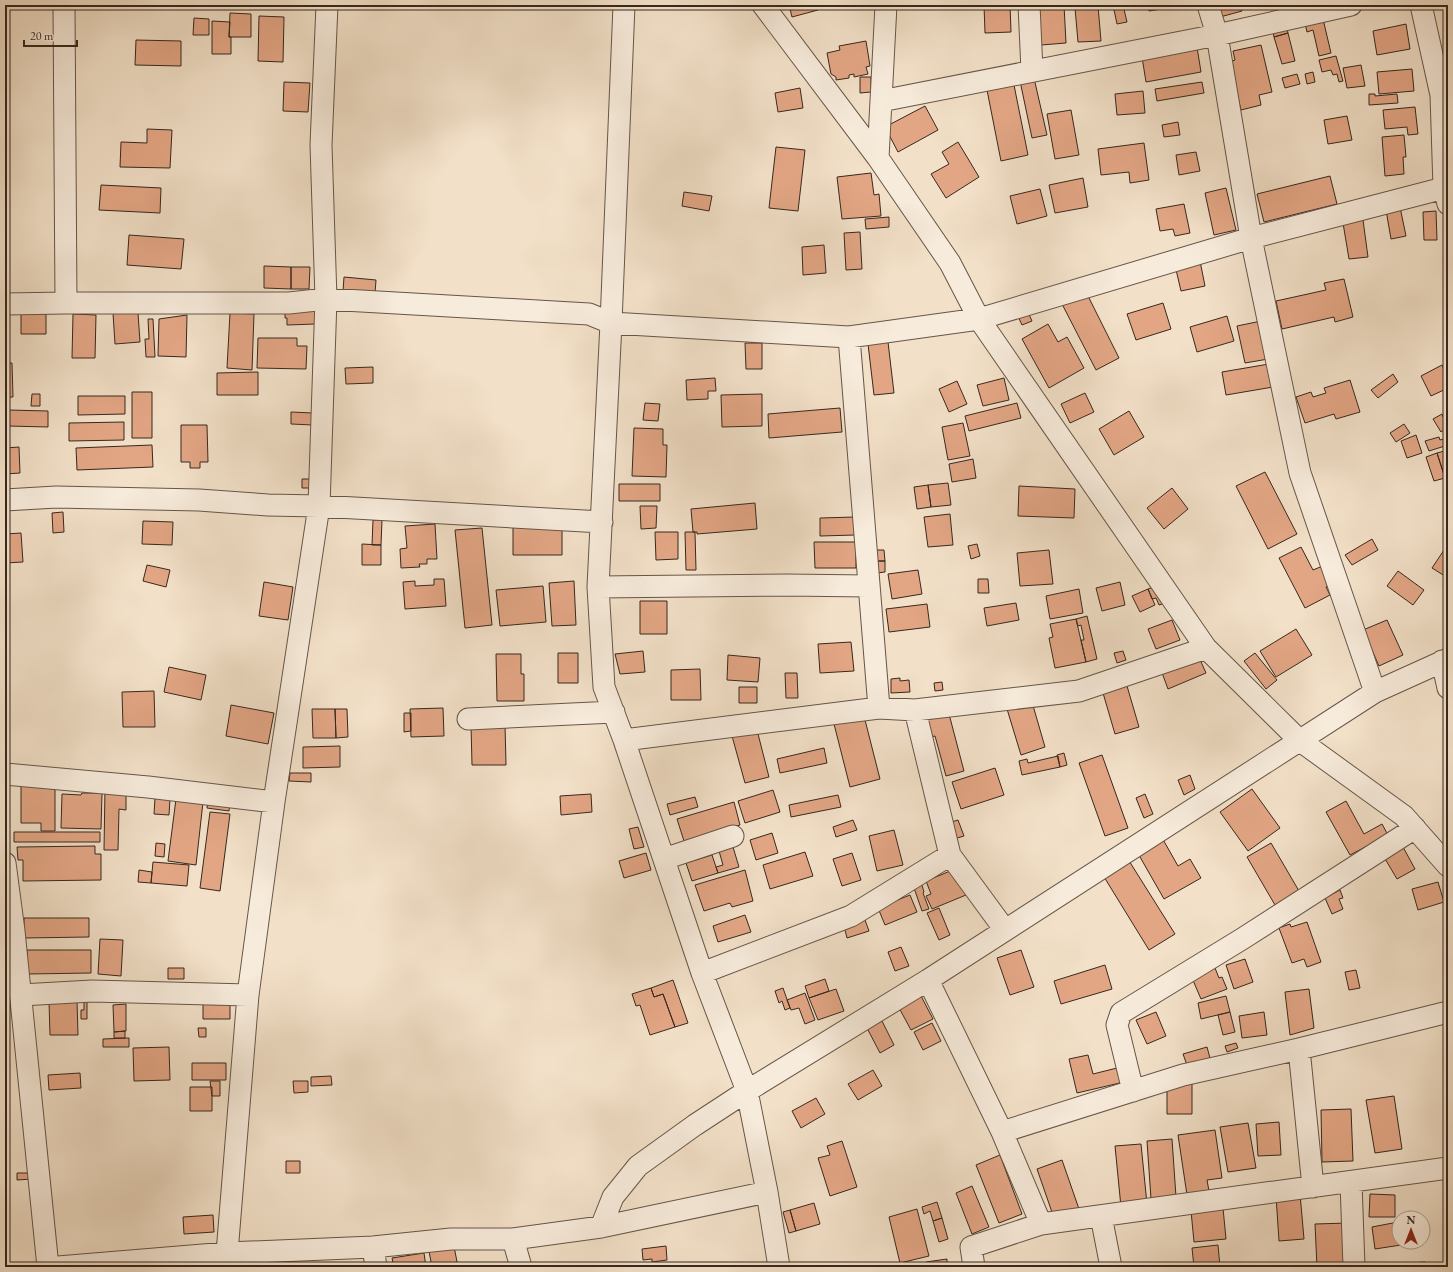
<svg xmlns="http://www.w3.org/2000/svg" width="1453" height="1272" font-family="'EB Garamond',serif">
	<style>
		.building { fill: #e3a685; stroke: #37281e }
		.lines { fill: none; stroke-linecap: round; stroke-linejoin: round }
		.minor-casing { stroke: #665648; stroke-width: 23 }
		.minor { stroke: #f7ebdb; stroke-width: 21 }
	</style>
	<rect width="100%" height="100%" fill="#f2e0c8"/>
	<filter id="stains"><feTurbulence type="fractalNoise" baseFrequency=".005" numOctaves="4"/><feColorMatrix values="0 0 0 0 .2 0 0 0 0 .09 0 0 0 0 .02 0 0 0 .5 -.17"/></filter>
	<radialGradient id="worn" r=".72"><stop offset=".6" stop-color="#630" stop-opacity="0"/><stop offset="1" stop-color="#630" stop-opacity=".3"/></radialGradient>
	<path class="building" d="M138,5H168V6L138,8Z
		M263,5H311V9L263,8Z
		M789,5H817L818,10L792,17Z
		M984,5H1010L1011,32L985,33Z
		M1039,5H1064L1066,43L1041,45Z
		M1113,5H1123L1127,22L1117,24Z
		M1148,5H1167V8L1149,11Z
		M1217,5H1240L1242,11L1220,17Z
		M1281,5H1294V6L1282,9Z
		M1098,6L1101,41L1078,42L1075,8Z
		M230,13L251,14V37H229Z
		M259,16L284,17L283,62L258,61Z
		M194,18L209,19V35H193Z
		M1323,19L1331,53L1319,56L1313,30L1307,32L1305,23Z
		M212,21L230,22L229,37H231V54H212Z
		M1406,24L1410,49L1377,55L1373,31Z
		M1287,28L1288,33L1274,37L1273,32Z
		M1288,33L1295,61L1282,64L1274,37Z
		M136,40L181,41V66L135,65Z
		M866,41L870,66L866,67L868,74L854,77V74L849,75V78L836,80V77L831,74L827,53L840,50L839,46Z
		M1261,45L1272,92L1259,95L1261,105L1241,110L1229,62L1235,60L1233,51Z
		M1197,47L1201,72L1146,82L1142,57Z
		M1336,56L1343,81L1339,82L1337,74L1333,75L1331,70L1322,72L1319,60Z
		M1361,65L1365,86L1347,88L1343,68Z
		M1412,69L1414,91L1379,94L1377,72Z
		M1313,72L1315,82L1307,84L1305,74Z
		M1297,74L1300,84L1285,88L1282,78Z
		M860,77H871V92L860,93Z
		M1034,78L1047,135L1032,138L1020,81Z
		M284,82L310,83L308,112L283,111Z
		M1202,82L1204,93L1157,101L1155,89Z
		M1014,85L1028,155L1001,161L987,90Z
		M800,88L803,108L778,112L775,93Z
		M1143,91L1145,113L1117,115L1115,94Z
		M1369,94H1375V96L1397,94L1398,103L1369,105Z
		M925,106L938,130L898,152L885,127Z
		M1415,107L1418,134L1408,135L1407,127L1385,129L1383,110Z
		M1071,110L1079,155L1055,159L1047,114Z
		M1347,116L1352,140L1328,144L1324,120Z
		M1178,122L1180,135L1164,137L1162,125Z
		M147,129L172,130L170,168L120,167L121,142L147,143Z
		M1404,135L1406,157H1403L1404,174L1385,176L1382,137Z
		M958,142L979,177L946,198L931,174L949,164L942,152Z
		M1144,143L1149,180L1130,183L1129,172L1101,175L1098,149Z
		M776,147L805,150L798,211L769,208Z
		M1196,152L1200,171L1179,175L1176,155Z
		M871,173L874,195L879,194L881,216L842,219L837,177Z
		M1330,176L1337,204L1264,222L1257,194Z
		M1083,178L1088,207L1055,213L1049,185Z
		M101,185L161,188L160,213L99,210Z
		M1226,188L1236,230L1214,235L1205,193Z
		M1040,189L1047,216L1017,224L1010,196Z
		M684,192L712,196L709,211L682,206Z
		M1184,204L1190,233L1175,236L1173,229L1160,231L1156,209Z
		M1400,207L1406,236L1391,239L1386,210Z
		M1436,211L1437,240H1424L1423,212Z
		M889,217V227L866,229L865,219Z
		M1363,220L1368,257L1349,259L1343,223Z
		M860,232L862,269L846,270L844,233Z
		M129,235L184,239L181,269L127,265Z
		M824,245L826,273L803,275L802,247Z
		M1199,256L1205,286L1181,291L1174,261Z
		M264,266L291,267V289L264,288Z
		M291,267H310L309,289H291Z
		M344,277L376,280L375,293L343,291Z
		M1344,279L1353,317L1335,322L1334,317L1282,329L1276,301L1326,290L1324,283Z
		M1086,292L1119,358L1096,370L1062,304Z
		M1163,303L1171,329L1136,340L1127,314Z
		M1026,308L1032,321L1022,325L1016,312Z
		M315,311V324L287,325V318H285V312Z
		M5,313H8V360H5Z
		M113,313H138L140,342L115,344Z
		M230,313L254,314L252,370L227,368Z
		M21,314H46V334H21Z
		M73,314L96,315L95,358H72Z
		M187,315L186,357L158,356L159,319Z
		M1227,316L1234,341L1197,352L1190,327Z
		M148,319H153L155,357H146L145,339H149Z
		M1266,320L1274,358L1245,363L1237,326Z
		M1048,324L1058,342L1067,337L1084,368L1049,388L1022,339Z
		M258,338H297V346H307L306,369L257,368Z
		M888,342L894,393L874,395L868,344Z
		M745,343H762V369H746Z
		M5,363H12L13,397H5Z
		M1275,363L1279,386L1226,395L1222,372Z
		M1442,365L1448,378V388L1431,396L1421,376Z
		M373,367V383L346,384L345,368Z
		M258,372V395H217V373Z
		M1393,374L1398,382L1378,398L1371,390Z
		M715,378L716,391H708V399L687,400L686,380Z
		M1004,378L1009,400L983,406L977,385Z
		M1350,380L1360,412L1336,419L1334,414L1305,423L1296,397L1311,392L1313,397L1326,393L1324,388Z
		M957,381L967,404L949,412L939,389Z
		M132,392H152V438H132Z
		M1085,393L1094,412L1070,423L1061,404Z
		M32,394H40V406H31Z
		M762,394V426L722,427L721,395Z
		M78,396H125V414L78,415Z
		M645,403L660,404L658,421L643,420Z
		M1017,403L1021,418L969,431L965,416Z
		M840,408L842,432L769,438L768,414Z
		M8,410L48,411V427L8,426Z
		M1448,410V434L1445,429L1441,432L1433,419L1442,414L1443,417L1447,414L1446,411Z
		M1129,411L1144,437L1114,455L1099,429Z
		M291,412L313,413V425L291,424Z
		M124,422V440L69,441V423Z
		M963,423L970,456L948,460L942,427Z
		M1404,424L1410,433L1396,442L1390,433Z
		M181,425H207L208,462H200V468H190V462H181Z
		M634,428L663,429V445H667L666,477L632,476Z
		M1416,435L1422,453L1407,458L1401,441Z
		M1439,437L1440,440L1447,438L1448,445L1429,451L1425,441Z
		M152,445L153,467L77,470L76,448Z
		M19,447L20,473L5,474V448Z
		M1448,450V477L1445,478L1437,453Z
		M1437,453L1445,478L1434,481L1426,457Z
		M973,459L976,478L952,482L949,464Z
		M1265,472L1297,534L1268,549L1236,486Z
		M302,479H312V488H302Z
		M948,483L951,505L931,507L928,485Z
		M619,484H660V501H619Z
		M928,485L931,507L917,509L914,487Z
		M1019,486L1075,489L1074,518L1018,516Z
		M1172,488L1188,509L1164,529L1147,508Z
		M755,503L757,529L697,534V532H693L691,509Z
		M640,506H657L656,528L641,529Z
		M63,512L64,532L53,533L52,513Z
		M950,514L953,545L928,547L924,517Z
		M855,517V535L820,536V518Z
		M373,520H382L381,545H372Z
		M143,521L173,522L172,545L142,544Z
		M435,524L437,559H427V564H419L420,567L401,568L400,549L407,548L405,526Z
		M513,527H562V555H513Z
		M482,528L492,625L465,628L455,530Z
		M655,532H678V559L656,560Z
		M685,532H695L696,570H686Z
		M21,533L23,562L5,563V534Z
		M1372,539L1378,550L1352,565L1345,555Z
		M814,542H856V568H815Z
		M362,544L381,545V565H362Z
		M977,544L980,556L971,559L968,546Z
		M1448,544V588L1443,585L1448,578L1432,568Z
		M1301,547L1313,570L1325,565L1334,582L1326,587L1330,595L1305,608L1279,558Z
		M876,550H884L885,561H877Z
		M1049,550L1053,584L1020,586L1017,553Z
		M877,561H885V572L877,573Z
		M147,565L170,570L166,587L143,581Z
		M918,570L922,594L892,599L888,574Z
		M1398,571L1424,590L1413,605L1387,586Z
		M434,579H444L446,606L405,609L403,582L415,581V586L434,585Z
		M978,579H988L989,593H978Z
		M574,581L576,625L552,626L549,583Z
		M264,582L293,587L288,620L259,616Z
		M1120,582L1125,605L1102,611L1096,588Z
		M543,586L546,622L500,626L496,590Z
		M1155,586L1165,603L1159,605L1156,598L1152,599L1148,589Z
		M1079,589L1083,613L1050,619L1046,596Z
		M1148,589L1155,605L1140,612L1132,596Z
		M640,601H667V634H640Z
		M1016,603L1019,620L987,626L984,608Z
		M927,604L930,627L889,632L886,609Z
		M1087,616L1097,659L1086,662L1081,640H1084L1081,625L1078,626L1076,619Z
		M1076,619L1086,662L1055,668L1049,638L1053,637L1050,624Z
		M1172,620L1180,640L1156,649L1148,629Z
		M1387,620L1403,655L1379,666L1363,630Z
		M1296,629L1312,655L1276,677L1260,651Z
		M851,642L854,671L820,673L818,644Z
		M643,651L645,672L620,674L615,654Z
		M1123,651L1126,660L1117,663L1114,653Z
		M558,653H578V683H558Z
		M1255,653L1277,680L1266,689L1244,661Z
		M496,654H521V674H524V701H497Z
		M728,655L760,658L758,682L727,680Z
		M1198,655L1206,673L1168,689L1161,670Z
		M169,667L206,675L201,700L164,692Z
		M700,669L701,700H671V670Z
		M785,673H797L798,698H786Z
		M900,678V681L909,680L910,692L891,693V679Z
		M942,682L943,690L935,691L934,683Z
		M1127,686L1139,727L1115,734L1103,693Z
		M739,687H757V703H739Z
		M154,691L155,727H123L122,692Z
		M1032,702L1045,747L1021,755L1007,709Z
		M231,705L274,713L268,744L226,736Z
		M443,708L444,736L411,737L410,709Z
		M312,709H335L336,738H313Z
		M335,709H347L348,737L336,738Z
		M404,713H411V731L404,732Z
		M949,714L964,771L946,776L935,736L931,737L927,720Z
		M864,716L880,779L850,787L834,724Z
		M505,724L506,765H472L471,725Z
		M757,730L769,777L745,783L732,736Z
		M340,746V767L303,768V747Z
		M824,748L827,763L780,773L777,759Z
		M1064,753L1067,765L1060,767L1057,755Z
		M1102,755L1128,828L1105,836L1079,763Z
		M1058,756L1060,767L1022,775L1019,761L1027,759L1028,763Z
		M995,768L1004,795L961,809L952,782Z
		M290,773H311V782L289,781Z
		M1190,775L1195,789L1184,795L1178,780Z
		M21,782H55V831H41V823H21Z
		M105,788L126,789V810L119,809L118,850H104Z
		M1252,789L1280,828L1248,851L1220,812Z
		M773,790L780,812L745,823L738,801Z
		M82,793H102L101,829L61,828L62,794L81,795Z
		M591,794L592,812L561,815L560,796Z
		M1145,794L1153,814L1144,818L1136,798Z
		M838,795L841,807L791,817L789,805Z
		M695,797L698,807L670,815L667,804Z
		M155,798L170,799L169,815L154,814Z
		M176,799L203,802L196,865L168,861Z
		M208,799L230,802L229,811L207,808Z
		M1346,801L1364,834L1382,824L1388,835L1350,855L1326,812Z
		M734,802L740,825L684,841L677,819Z
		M210,812L230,814L220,891L200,888Z
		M853,820L857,830L836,837L833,827Z
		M958,820L964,836L954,839L948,823Z
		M638,827L644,847L634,849L629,829Z
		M894,830L903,865L877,871L869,836Z
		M14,832H100V842H14Z
		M772,833L778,853L756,860L750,840Z
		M1161,836L1178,866L1190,859L1201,878L1164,899L1136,850Z
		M156,843L165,844L164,857L155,856Z
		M1271,843L1299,891L1275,905L1247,857Z
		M95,846V854H101V880L23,881V860H18L17,847Z
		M733,847L739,867L718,873L716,867L723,865L719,851Z
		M1403,847L1415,869L1397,879L1384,857Z
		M805,852L813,876L770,889L763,865Z
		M646,853L651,870L624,878L619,861Z
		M852,853L861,880L842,886L833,859Z
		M712,855L718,873L692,881L686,863Z
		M1126,856L1175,934L1149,950L1101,872Z
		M153,862L189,865L187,886L151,883Z
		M955,869L966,895L932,909L926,896L931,894L926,881Z
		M139,870L152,872L151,883L138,882Z
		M745,870L753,901L732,907L730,903L704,911L695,885Z
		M921,882L924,892L923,893L929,909L922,911L913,885Z
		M1438,882L1444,902L1418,910L1412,889Z
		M1340,890L1343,898L1339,899L1343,909L1332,914L1325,898Z
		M910,895L917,912L885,925L878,908Z
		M939,908L950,935L939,940L927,913Z
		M745,915L751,932L718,942L713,926Z
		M24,918H89V937L24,938Z
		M865,920L869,931L847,938L844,926Z
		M1307,922L1321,962L1307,967L1304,959L1292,963L1279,928L1290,924L1291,927Z
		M100,939L123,940L121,976L98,974Z
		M901,947L909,966L895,971L888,952Z
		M27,950H91V973L27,974Z
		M1021,950L1034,987L1010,995L997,958Z
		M5,953H8L10,982H5Z
		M1245,959L1253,982L1234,989L1226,965Z
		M1105,965L1112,989L1061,1004L1054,981Z
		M168,968H184V979H168Z
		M1215,968L1219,978L1222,977L1227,989L1201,999L1192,978Z
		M1356,970L1360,988L1349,990L1345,972Z
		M825,979L829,991L809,998L805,986Z
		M673,980L688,1023L675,1027L663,994L654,997L651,988Z
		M651,988L654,997L663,994L675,1027L650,1035L640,1005L636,1006L632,994Z
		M783,988L790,1008L785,1010L782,1001L779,1003L775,991Z
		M836,989L844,1011L818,1020L809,998Z
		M1309,989L1314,1028L1290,1035L1285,992Z
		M805,993L815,1020L805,1024L799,1008L791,1010L787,1000Z
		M920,994L933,1019L911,1030L898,1006Z
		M1226,996L1230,1012L1201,1019L1198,1003Z
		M5,1000H10V1010H5Z
		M49,1001H77L78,1035H50Z
		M84,1001H87V1019H81V1010H84Z
		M230,1002V1019H203V1003Z
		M126,1004V1031L114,1032L113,1005Z
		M1156,1012L1166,1036L1147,1044L1136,1020Z
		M1230,1012L1235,1032L1223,1035L1218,1015Z
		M1264,1012L1267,1035L1242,1038L1239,1016Z
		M882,1021L894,1045L880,1053L867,1028Z
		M932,1023L941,1041L923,1050L914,1032Z
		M198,1028H206V1037H199Z
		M125,1031V1038H114V1032Z
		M129,1038V1047H103V1039Z
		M1236,1043L1238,1048L1227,1052L1225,1046Z
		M169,1047L170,1080L134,1081L133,1048Z
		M1207,1047L1210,1058L1187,1065L1183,1054Z
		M1088,1055L1093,1074L1121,1067L1124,1082L1077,1093L1069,1059Z
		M192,1063H226V1080H192Z
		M873,1070L882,1086L858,1100L848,1084Z
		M80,1073L81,1088L49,1090L48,1075Z
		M331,1076L332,1085L311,1086V1077Z
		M210,1081H220V1096H212Z
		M293,1081H308V1092L294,1093Z
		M1192,1084V1114H1167V1085Z
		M190,1087H212V1111H190Z
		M1394,1096L1402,1149L1375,1153L1366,1100Z
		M816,1098L825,1114L801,1128L792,1111Z
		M1351,1109L1353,1161L1322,1162L1321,1110Z
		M1279,1122L1281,1155L1258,1156L1256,1124Z
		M1248,1123L1256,1168L1228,1172L1220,1127Z
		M1215,1130L1222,1178L1207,1180L1209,1191L1187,1195L1178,1135Z
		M1172,1139L1176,1197L1151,1199L1147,1141Z
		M842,1141L857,1187L830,1196L818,1158L830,1155L827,1146Z
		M1141,1144L1147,1204L1121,1207L1115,1146Z
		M1000,1155L1022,1214L999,1223L976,1165Z
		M1062,1160L1079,1209L1054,1218L1037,1169Z
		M286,1161H300V1173H286Z
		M17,1173H31L32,1179L17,1180Z
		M972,1186L989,1227L972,1234L956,1193Z
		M1300,1194L1304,1239L1279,1241L1276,1196Z
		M1370,1194L1395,1195V1217H1369Z
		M937,1202L942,1218L933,1221L930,1211L924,1214L922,1207Z
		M814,1203L820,1224L796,1231L790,1210Z
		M1223,1208L1226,1239L1194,1242L1191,1211Z
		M917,1209L929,1256L900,1263L889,1217Z
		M790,1210L796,1231L789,1233L783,1212Z
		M213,1215L214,1232L184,1234L183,1217Z
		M942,1218L948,1239L939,1242L933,1221Z
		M1398,1222L1399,1242H1401V1245L1375,1249L1372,1227Z
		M1348,1223L1350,1267H1317L1315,1224Z
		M453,1241L458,1267H432L428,1246Z
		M1218,1245L1220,1267H1194L1192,1248Z
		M666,1246L667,1260L652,1262V1259L643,1260L642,1249Z
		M424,1253L426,1267H394L392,1258Z
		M947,1259V1265L926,1267V1262Z
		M1425,1262V1267H1397V1264Z
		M627,1263H665L664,1267H627Z"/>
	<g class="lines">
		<g class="minor-casing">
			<path id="minor" d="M64,5L66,303
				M624,5L611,323L598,587L604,687L624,740L702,973L747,1091L767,1192L779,1267
				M763,5L878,158L950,263L979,319L1206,648L1299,740L1404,816L1448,866
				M1029,5L1032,71
				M1208,5L1217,35L1251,238L1300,473L1375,692
				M1421,5L1441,95L1444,188L1448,204
				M881,101L1217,35L1351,5
				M878,158L886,5
				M5,304L66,303H289L326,299L589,314L611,323L849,337L979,319L1251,238L1444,188
				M849,337L879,708
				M5,500L56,497L199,500L268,505L319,506L602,522
				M598,587L786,585L868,586
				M1442,661L1448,688
				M915,710L950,855L1005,930
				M468,719L614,712
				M624,740L879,708L915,710L1079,691L1206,648
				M5,774L148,787L274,802
				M664,859L733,836
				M5,863L14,931L48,1267
				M702,973L851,916L950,855
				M928,980L1002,1132L1041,1224
				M21,995L92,991L248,995
				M1299,1049L1313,1187
				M1133,1091L1117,1025L1121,1013L1242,939L1415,828
				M1002,1132L1183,1075L1299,1049L1448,1012
				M1351,1182L1354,1267
				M1101,1216L1111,1267
				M601,1227L613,1197L638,1166L695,1125L747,1091L928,980L1375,692L1448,659
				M513,1239L521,1267
				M373,1247L376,1267
				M227,1253L248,995L274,802L319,506L326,299L321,145L327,5
				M58,1267L227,1253L373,1247L451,1239H513L601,1227L767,1192
				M974,1267L971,1247L1041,1224L1448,1168"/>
		</g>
		<use href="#minor" class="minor"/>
	</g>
	<rect width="1453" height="1272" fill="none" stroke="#f2e0c8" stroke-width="20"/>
	<rect x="6" y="6" width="1441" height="1260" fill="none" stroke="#37281e" stroke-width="2"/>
	<rect x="10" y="10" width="1433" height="1252" fill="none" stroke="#37281e"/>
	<g transform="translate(1411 1230)"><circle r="19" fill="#f7ebdb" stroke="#aa9d8f"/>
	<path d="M0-3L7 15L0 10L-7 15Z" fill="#8f2418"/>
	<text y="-6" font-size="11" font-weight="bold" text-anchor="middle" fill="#37281e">N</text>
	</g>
	<path d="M24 40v6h53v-6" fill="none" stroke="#37281e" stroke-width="2"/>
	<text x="30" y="40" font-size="12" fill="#37281e" stroke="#f7ebdb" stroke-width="3" paint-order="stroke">20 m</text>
	<rect width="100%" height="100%" filter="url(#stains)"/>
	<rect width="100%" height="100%" fill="url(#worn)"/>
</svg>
